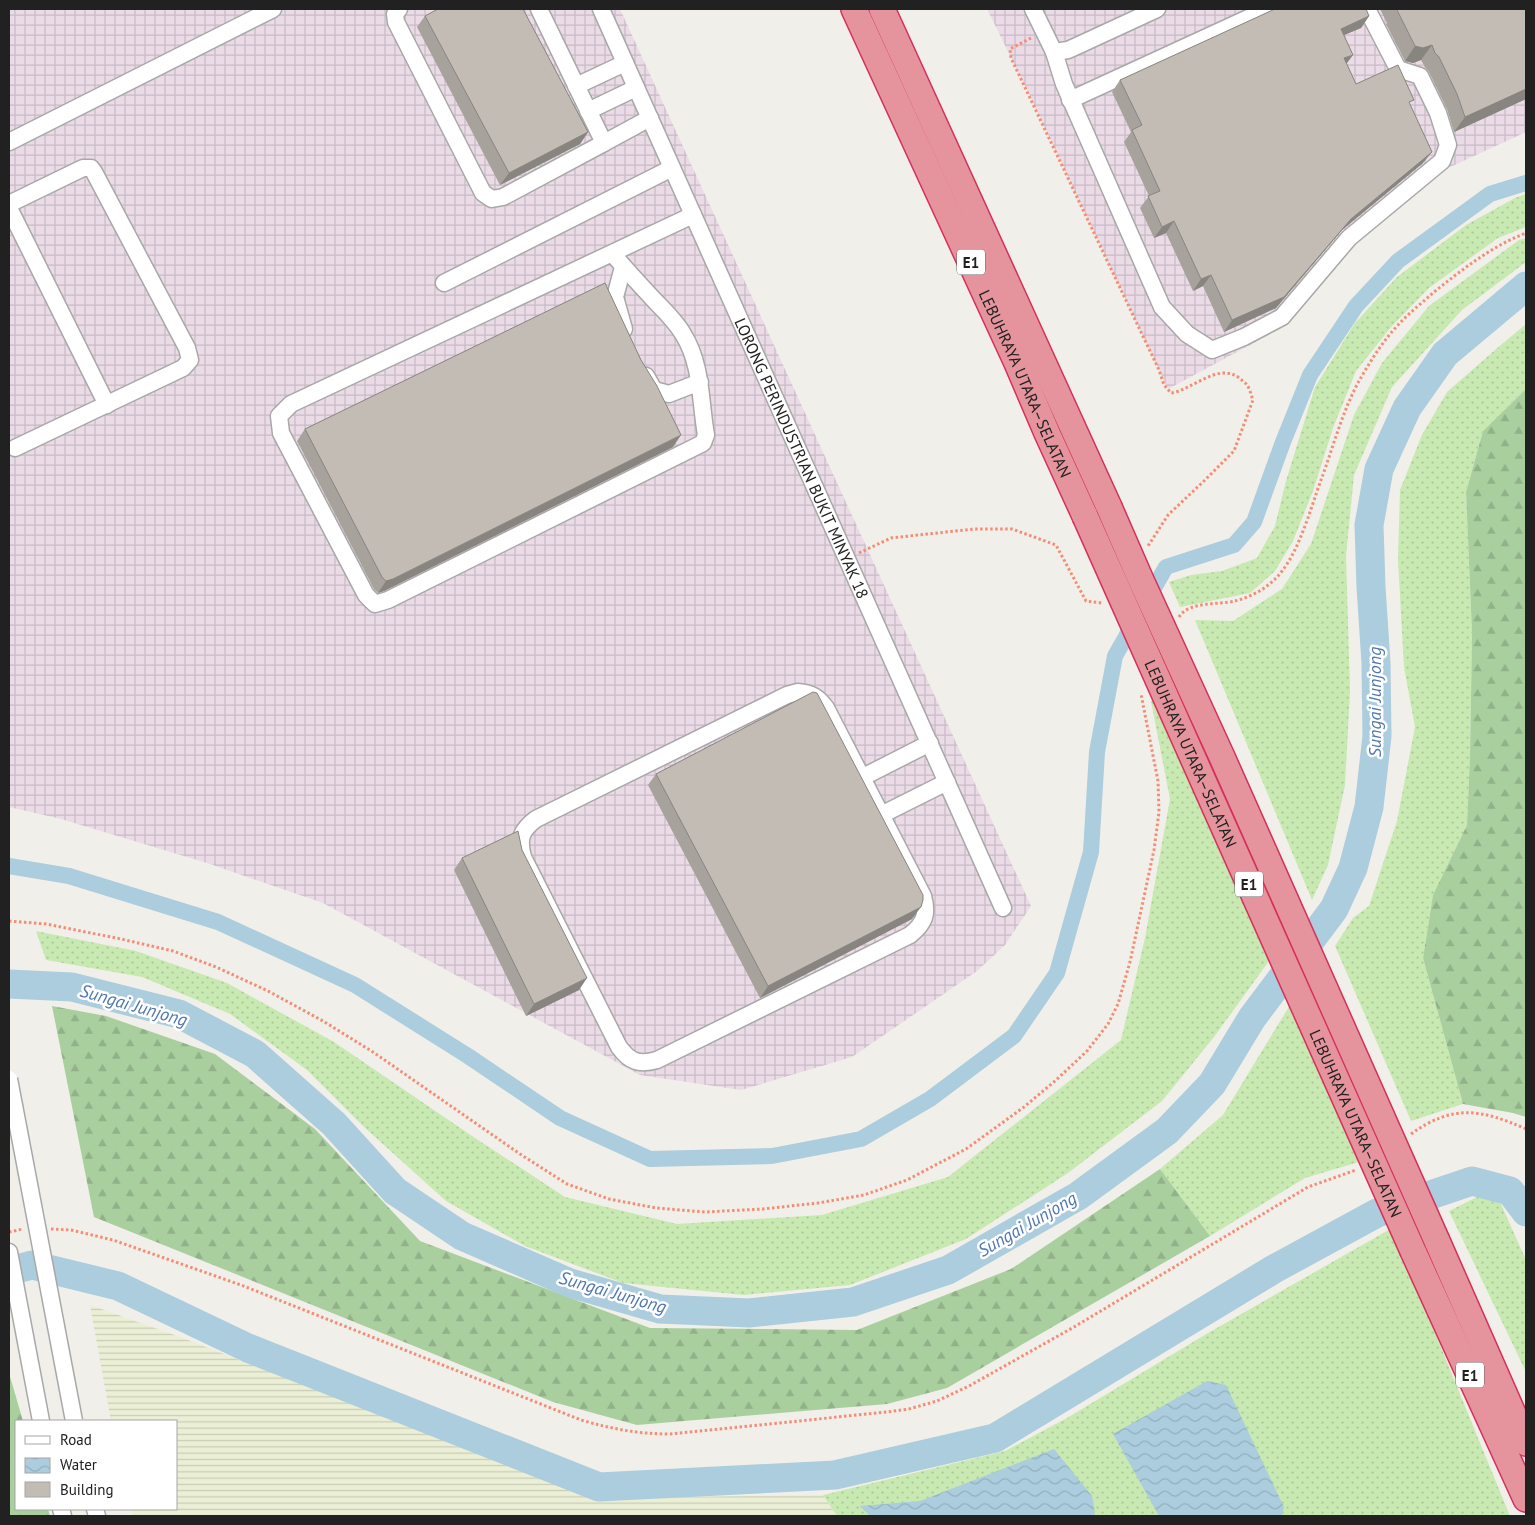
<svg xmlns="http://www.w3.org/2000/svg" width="1535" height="1525" font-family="'PT Sans',sans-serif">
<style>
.industrial{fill:url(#industrial-grid)}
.farmland{fill:url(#farmland-rules)}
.grass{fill:url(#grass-dots)}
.forest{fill:url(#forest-firs)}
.water{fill:url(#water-waves)}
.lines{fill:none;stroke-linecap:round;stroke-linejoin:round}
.canal{stroke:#abcddd;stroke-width:16}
.river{stroke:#abcddd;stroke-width:29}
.minor-casing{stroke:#a8a8a8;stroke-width:19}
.highway-casing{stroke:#d52f5b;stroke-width:28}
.path{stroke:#f58d76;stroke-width:3;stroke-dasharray:2.5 2.5;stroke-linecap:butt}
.minor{stroke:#fff;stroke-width:16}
.highway{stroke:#e5949d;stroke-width:25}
.minor-bridge-casing{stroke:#a8a8a8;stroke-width:19;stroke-linecap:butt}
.highway-bridge-casing{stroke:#d52f5b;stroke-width:28;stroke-linecap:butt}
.minor-bridge{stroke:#fff;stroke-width:16}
.highway-bridge{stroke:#e5949d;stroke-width:25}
.wall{fill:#a7a29c}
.shaded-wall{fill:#88847f}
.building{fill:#c2bcb5;stroke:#88847f}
.labels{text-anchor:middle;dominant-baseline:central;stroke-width:5;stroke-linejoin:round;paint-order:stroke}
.shield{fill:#fff;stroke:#646464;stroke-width:1}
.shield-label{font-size:15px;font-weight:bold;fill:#212121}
.street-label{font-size:16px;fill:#212121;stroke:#fff}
.water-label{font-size:18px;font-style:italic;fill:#5078af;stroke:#fff}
</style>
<defs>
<pattern id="industrial-grid" width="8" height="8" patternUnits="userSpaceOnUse" patternTransform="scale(1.25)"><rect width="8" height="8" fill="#eadbe6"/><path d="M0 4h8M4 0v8" fill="none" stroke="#c8bcc5"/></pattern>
<pattern id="farmland-rules" width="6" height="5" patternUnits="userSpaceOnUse" patternTransform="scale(1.25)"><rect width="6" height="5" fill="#ebefd5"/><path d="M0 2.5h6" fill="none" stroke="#c9cdb7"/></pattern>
<pattern id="grass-dots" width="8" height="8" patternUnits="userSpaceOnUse" patternTransform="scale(1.25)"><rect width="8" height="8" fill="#c8e9b1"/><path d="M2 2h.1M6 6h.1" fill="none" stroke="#acc898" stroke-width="1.8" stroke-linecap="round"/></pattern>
<pattern id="forest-firs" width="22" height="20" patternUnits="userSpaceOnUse" patternTransform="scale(1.25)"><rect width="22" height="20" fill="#a9cf9f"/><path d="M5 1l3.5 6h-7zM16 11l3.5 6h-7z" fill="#91b189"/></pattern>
<pattern id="water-waves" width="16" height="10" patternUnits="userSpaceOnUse" patternTransform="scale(1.25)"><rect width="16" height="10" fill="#abcddd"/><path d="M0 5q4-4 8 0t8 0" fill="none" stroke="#93b0bd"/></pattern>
</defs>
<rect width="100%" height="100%" fill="#f1efe9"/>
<!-- industrial -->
<g class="industrial">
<path d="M9 9H620L1031 906 1005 945 977 971 852 1057 741 1090 640 1075 323 903 207 863 61 819 9 807Z"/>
<path d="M987 9H1526V132L1446 169 1374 208 1280 329 1168 389 1030 96Z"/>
</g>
<!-- farmland -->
<path class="farmland" d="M90 1305 183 1338 594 1498 823 1495 837 1516H133L130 1509H176V1421H111Z"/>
<!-- grass -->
<g class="grass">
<path d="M1526 194V227L1498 238 1429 288 1392 326 1356 371 1333 428 1313 491 1293 541 1275 571 1250 593 1180 607 1169 582 1191 575 1222 571 1257 558 1275 526 1286 481 1315 387 1355 323 1397 277 1466 225 1515 198Z"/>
<path d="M1526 238V262L1462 310 1392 387 1354 475 1346 556 1350 691 1345 785 1328 865 1312 900 1195 620 1233 621 1282 589 1311 544 1354 415 1382 363 1429 306 1519 240Z"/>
<path d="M1526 324V389L1483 431 1466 492 1472 633 1470 755 1467 825 1433 895 1423 958 1463 1104 1411 1121 1335 946 1353 918 1369 906 1397 821 1415 727 1404 667 1398 560 1400 490 1422 435 1447 392 1495 350Z"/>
<path d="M1156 698 1269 961 1214 1037 1162 1101 1068 1173 966 1239 850 1285 744 1295 623 1283 525 1246 446 1201 364 1127 307 1070 230 1014 142 977 46 960 36 931 136 951 227 983 334 1042 472 1136 565 1197 677 1224 822 1215 948 1177 1121 1040 1145 938 1170 799 1151 701Z"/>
<path d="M1290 1005 1362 1161 1305 1178 1210 1236 1160 1169 1223 1115Z"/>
<path d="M1483 1194 1500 1202 1526 1260V1372L1449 1211Z"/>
<path d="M1392 1228 1510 1516H837L823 1495 1005 1451 1067 1418 1208 1333Z"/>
</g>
<!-- forest -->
<g class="forest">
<path d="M1526 389V1117L1513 1113 1463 1104 1423 958 1433 895 1467 825 1470 755 1472 633 1466 492 1483 431Z"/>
<path d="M52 1006 106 1016 215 1054 315 1129 420 1241 650 1328 857 1330 1011 1269 1160 1169 1210 1236 947 1388 887 1404 637 1425 553 1402 94 1217Z"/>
<path d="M9 1373 23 1421H16V1509H48L50 1516H9Z"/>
</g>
<!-- water -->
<g class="water">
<path d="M1207 1381 1226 1385 1284 1507 1282 1516H1159L1113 1434Z"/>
<path d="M1054 1449 1092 1496 1095 1513 1093 1516H870L860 1506 920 1501Z"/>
</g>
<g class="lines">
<!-- canal -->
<path class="canal" d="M9 866 69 876 218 922 355 985 468 1056 560 1118 650 1159 772 1156 861 1139 930 1099 1014 1036 1057 973 1091 852 1097 752 1115 656 1166 567 1234 545 1254 522 1283 442 1310 375 1356 306 1398 261 1490 194 1526 183"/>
<!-- river -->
<g class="river">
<path d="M9 984 72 987 179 1014 255 1054 334 1124 395 1191 462 1236 570 1283 660 1309 749 1313 853 1302 948 1270 1078 1196 1167 1131 1212 1084 1252 1018 1334 909 1353 868 1369 807 1377 736 1376 663 1371 587 1369 525 1379 469 1407 408 1445 354 1526 286"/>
<path d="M9 1271 32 1265 118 1286 248 1348 599 1487 835 1475 995 1438 1274 1269 1377 1213 1472 1181 1510 1191 1526 1212"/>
</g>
<defs>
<g id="minor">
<path d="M399 9 395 14 396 22 483 193 492 199 503 197 604 143 539 9"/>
<path id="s1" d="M601 9 1003 908"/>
<path d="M1033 9 1054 52 1064 84 1162 307 1187 334 1212 350 1244 337 1282 317 1349 238 1442 161 1448 145 1438 113 1420 76 1398 69 1367 9"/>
<path d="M1054 52 1068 50 1079 45 1157 9"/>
<path d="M576 86 625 63"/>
<path d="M1070 100 1268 9"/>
<path d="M588 111 636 88"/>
<path d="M9 142 273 9"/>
<path d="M604 143 650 118"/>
<path d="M9 204 83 168H91L94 172 187 348 190 360 183 368 15 448"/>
<path d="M9 208 107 405"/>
<path d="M612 253C626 270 641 286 656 302 666 312 676 322 683 334 702 364 700 401 706 435L703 443 388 600 375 604 366 595 281 433 279 416 291 404 693 215"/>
<path d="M623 267 615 297 624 329"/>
<path d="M444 283 672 168"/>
<path d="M646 376 654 390 669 394 700 382"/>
<path d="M798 692C811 693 818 697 826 708L923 896C928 914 925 923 910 935L657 1060C639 1065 630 1062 619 1047L523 857C518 839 521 830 536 819L787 695Z"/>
<path d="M861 778 930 743"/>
<path d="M881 815 947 782"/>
<path d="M9 1252 41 1421"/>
<path d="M61 1509 63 1516"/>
<path d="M95 1509 97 1516"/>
</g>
<g id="highway">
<path id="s2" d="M854 9 1017 363 1047 433 1085 516"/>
<path d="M882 9 1109 507"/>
<path d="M1437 1241 1526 1443"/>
<path d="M1413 1251 1526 1499"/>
</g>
</defs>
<!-- minor casing -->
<use href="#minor" class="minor-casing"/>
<!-- highway casing -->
<use href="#highway" class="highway-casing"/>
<!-- path -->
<g class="path">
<path d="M1031 38 1010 49 1011 58 1159 370 1164 385 1171 393C1192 390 1217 363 1238 377 1241 380 1245 382 1247 385 1250 389 1251 395 1253 400L1234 451 1204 481 1168 515 1148 546"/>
<path d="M859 553 891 538 974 529H1012L1056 545 1086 601 1102 603"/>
<path d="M1179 617C1189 601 1218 605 1235 601 1250 597 1264 590 1275 579 1298 557 1310 510 1321 480 1333 448 1342 412 1359 381 1370 362 1382 342 1398 325 1409 313 1422 303 1434 292 1463 269 1492 246 1526 233"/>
<path d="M9 921 46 924 121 939 173 951 216 967 268 991 323 1021 373 1052 520 1154 567 1184 609 1199 656 1208 705 1212 763 1209 818 1203 864 1195 907 1180 966 1149 1024 1107 1055 1081 1087 1051 1108 1024 1118 1004 1130 962 1154 850 1159 812 1158 781 1141 694"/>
<path d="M1411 1134C1453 1104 1481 1109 1526 1129"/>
<path d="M51 1229 71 1230 113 1240 241 1285 581 1420C612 1429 638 1434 670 1434L887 1412 909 1409 937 1401 969 1386 1074 1327 1308 1187 1356 1170"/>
<path d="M9 1232 23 1229"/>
</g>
<!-- minor -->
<use href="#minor" class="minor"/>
<!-- highway -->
<use href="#highway" class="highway"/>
<defs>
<path id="minor-bridge" d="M9 1079 74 1421"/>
<g id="highway-bridge">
<path d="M1109 507 1140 578 1222 757 1437 1241"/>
<path id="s3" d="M1085 516 1413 1251"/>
</g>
</defs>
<!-- minor-bridge casing -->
<use href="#minor-bridge" class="minor-bridge-casing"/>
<!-- highway-bridge casing -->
<use href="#highway-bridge" class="highway-bridge-casing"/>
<!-- minor-bridge -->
<use href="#minor-bridge" class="minor-bridge"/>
<!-- highway-bridge -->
<use href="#highway-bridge" class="highway-bridge"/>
</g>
<!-- wall -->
<g class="wall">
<path d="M1380 9H1526V99L1454 132 1447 109 1429 72 1425 67 1421 60 1413 63 1405 61 1386 24 1387 23Z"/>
<path d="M425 16 588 132 580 144 500 185 417 27Z"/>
<path d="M1369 16 1361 28 1344 35 1346 63 1356 84 1410 105 1423 163 1342 230 1276 308 1224 332 1203 286 1193 291 1166 233 1154 238 1140 208 1149 196 1124 142 1131 132 1112 92 1120 80Z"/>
<path d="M305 429 673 447 384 591 378 593 374 589 297 441Z"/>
<path d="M656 774 912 919 760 998 648 785Z"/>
<path d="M522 850 579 990 526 1016 454 870 462 858Z"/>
</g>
<!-- shaded-wall -->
<g class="shaded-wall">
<path d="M1369 16 1361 28 1332 40 1341 29Z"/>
<path d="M1432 45 1421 60 1413 63 1405 61 1415 46Z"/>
<path d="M1353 55 1344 67V58Z"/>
<path d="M1526 89V99L1454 132 1465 117Z"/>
<path d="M588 132 580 144 500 185 509 173Z"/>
<path d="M1432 152 1423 163 1342 230 1276 308 1224 332 1232 320 1351 219Z"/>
<path d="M1174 221 1166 233 1154 238 1162 227Z"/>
<path d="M1211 275 1203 286 1193 291 1201 279Z"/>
<path d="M681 435 673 447 384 591 378 593 386 581Z"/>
<path d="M921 907 912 919 760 998 768 986Z"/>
<path d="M587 978 579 990 526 1016 534 1004Z"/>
</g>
<!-- building -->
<g class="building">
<path d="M438 9H523L588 132 509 173 425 16Z"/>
<path d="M1275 9H1366L1369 16 1341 29 1353 55 1344 58 1356 84 1398 65 1414 100 1409 102 1432 152 1351 219 1284 297 1232 320 1211 275 1201 279 1174 221 1162 227 1148 196 1160 191 1132 130 1142 125 1120 80Z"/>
<path d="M1397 9H1526V89L1465 117 1457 94 1439 57 1435 53 1432 45 1423 48 1415 46 1397 10Z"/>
<path d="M605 283 641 360 657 386 681 435 393 579 386 581 382 577 305 429Z"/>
<path d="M813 692 817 693 923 895V900L921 907 768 986 656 774Z"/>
<path d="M518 831 522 850 587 978 534 1004 462 858Z"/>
</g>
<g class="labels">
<!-- shield labels -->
<g class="shield">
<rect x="957" y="249.5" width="28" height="25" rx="4"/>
<rect x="1235" y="871.5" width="28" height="25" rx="4"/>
<rect x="1456" y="1362.5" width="28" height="25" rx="4"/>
</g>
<g class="shield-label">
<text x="971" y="262">E1</text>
<text x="1249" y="884">E1</text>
<text x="1470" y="1375">E1</text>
</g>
<!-- street labels -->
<g class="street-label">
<text stroke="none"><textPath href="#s2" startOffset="412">LEBUHRAYA UTARA–SELATAN</textPath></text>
<text stroke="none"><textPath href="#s1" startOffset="492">LORONG PERINDUSTRIAN BUKIT MINYAK 18</textPath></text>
<text stroke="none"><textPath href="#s3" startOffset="260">LEBUHRAYA UTARA–SELATAN</textPath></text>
<text stroke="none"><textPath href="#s3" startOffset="665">LEBUHRAYA UTARA–SELATAN</textPath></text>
</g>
<!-- water labels -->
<g class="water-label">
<text transform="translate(1374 702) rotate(-90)">Sungai Junjong</text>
<text transform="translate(134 1005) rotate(16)">Sungai Junjong</text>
<text transform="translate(1027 1224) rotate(-30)">Sungai Junjong</text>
<text transform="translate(613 1292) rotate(16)">Sungai Junjong</text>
</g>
</g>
<!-- border -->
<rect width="1535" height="1525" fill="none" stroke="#212121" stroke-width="20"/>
<!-- legend -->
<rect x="15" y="1420" width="162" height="90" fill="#ffffff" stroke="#a6a6a6"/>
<rect x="25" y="1436" width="25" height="8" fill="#ffffff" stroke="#a6a6a6"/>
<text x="60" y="1445" font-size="15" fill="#212121">Road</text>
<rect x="25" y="1458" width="25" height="15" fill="url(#water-waves)" stroke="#a6a6a6"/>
<text x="60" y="1470" font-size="15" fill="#212121">Water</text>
<rect x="25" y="1482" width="25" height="15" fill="#c2bcb5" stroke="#a6a6a6"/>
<text x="60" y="1495" font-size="15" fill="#212121">Building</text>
</svg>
